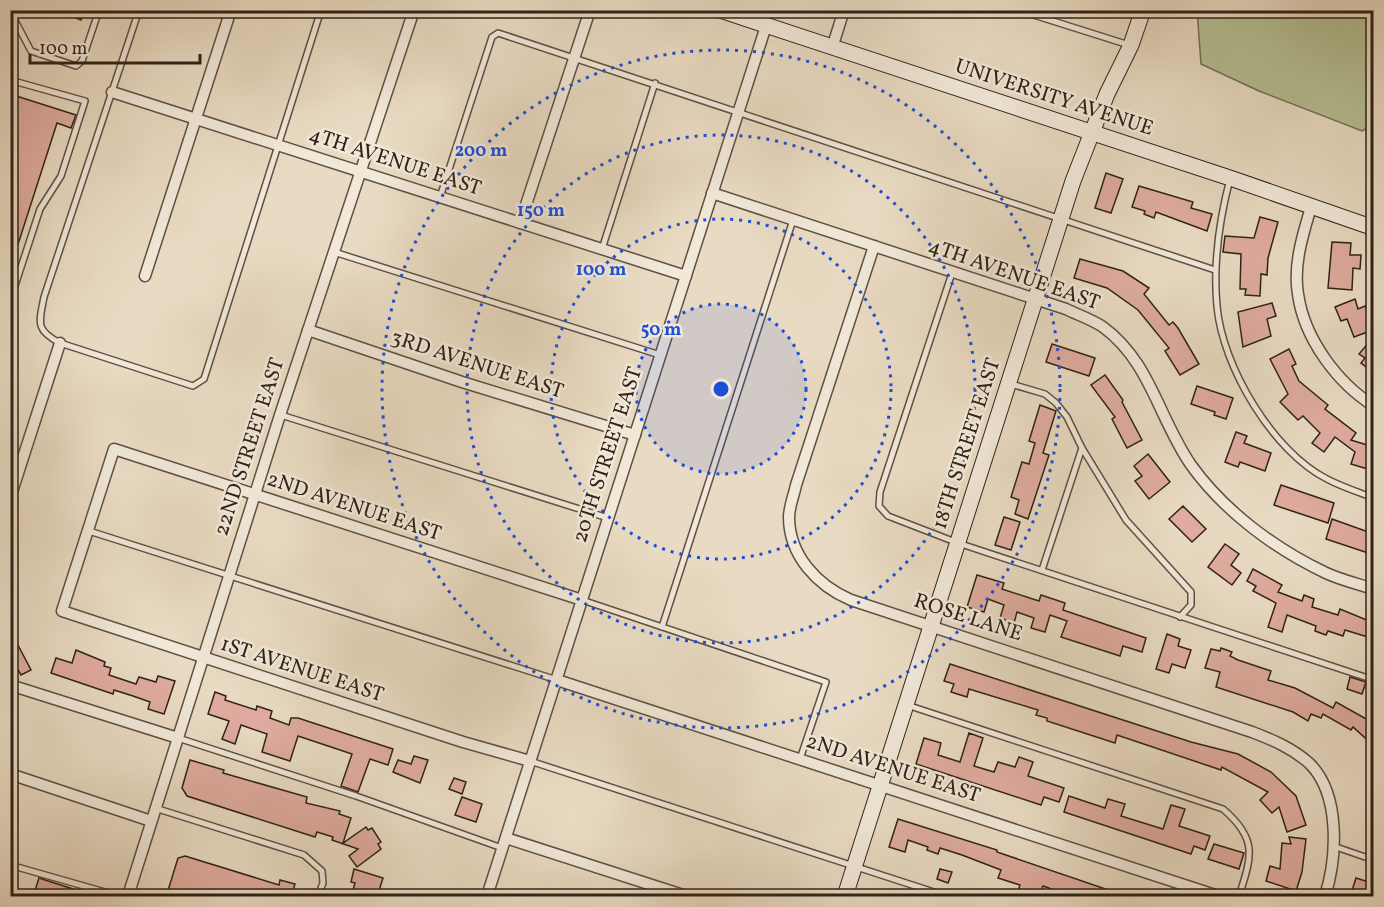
<svg xmlns="http://www.w3.org/2000/svg" width="1384" height="907" font-family="Vollkorn,serif">
<style>
.green{fill:#b5c095;stroke:#727157;stroke-width:1.5}
.building{fill:#dfac9f;stroke:#302219;stroke-width:1.5}
.lines{fill:none;stroke-linecap:round;stroke-linejoin:round}
.lane-casing{stroke:#5e5044;stroke-width:8}
.street-casing{stroke:#5e5044;stroke-width:13}
.secondary-casing{stroke:#302219;stroke-width:17}
.lane{stroke:#f1e8d8;stroke-width:5}
.street{stroke:#f1e8d8;stroke-width:10}
.secondary{stroke:#f1e8d8;stroke-width:15}
.ring{fill:none;stroke:#1d4ed8;stroke-width:3;stroke-dasharray:3 6}
.labels{text-anchor:middle;dominant-baseline:central;stroke-width:5;stroke-linejoin:round;paint-order:stroke}
.street-label{font-size:21px;fill:#302219;stroke:#f1e8d8}
.centre{fill:#1d4ed8;stroke:#f1e8d8;stroke-width:3}
.ring-label{font-size:18px;text-anchor:middle;font-weight:bold;fill:#1d4ed8;stroke:#f1e8d8;stroke-width:5;stroke-linejoin:round;paint-order:stroke}
</style>
<rect width="100%" height="100%" fill="#e9dbc3"/>
<filter id="stains"><feTurbulence type="fractalNoise" baseFrequency=".00333" numOctaves="4"/><feColorMatrix values="0 0 0 0 .2 0 0 0 0 .09 0 0 0 0 .02 0 0 0 .5 -.17"/></filter>
<radialGradient id="worn" r=".72"><stop offset=".6" stop-color="#630" stop-opacity="0"/><stop offset="1" stop-color="#630" stop-opacity=".3"/></radialGradient>
<!-- green -->
<path class="green" d="M1197 10 1373 11V125L1362 131 1259 91 1201 64Z"/>
<!-- building -->
<g class="building">
<path d="M57 10H85L81 20Z"/>
<path d="M10 94 76 115 71 128 57 123 12 263Z"/>
<path d="M1106 173 1123 179 1111 213 1095 208Z"/>
<path d="M1139 186 1193 202 1191 208 1212 214 1207 231 1156 212 1154 218 1144 214 1145 211 1132 207Z"/>
<path d="M1260 217 1278 222 1268 258 1267 275 1261 274 1260 296 1245 295 1246 289H1240L1241 254 1223 252 1225 236 1254 238Z"/>
<path d="M1332 242 1351 243 1350 255H1361L1360 269 1353 268 1352 290 1328 288Z"/>
<path d="M1080 259 1123 271 1149 288 1144 294 1169 325 1173 322 1178 328 1199 364 1180 375 1165 351 1169 348 1138 310 1107 288 1074 278Z"/>
<path d="M1355 299 1358 309 1365 306 1370 318 1366 320 1370 331 1354 337 1347 319 1341 321 1335 307Z"/>
<path d="M1272 303 1276 316 1267 319 1271 336 1243 347 1238 312Z"/>
<path d="M1374 336V373L1361 363 1365 358 1359 354Z"/>
<path d="M1052 344 1095 358 1089 376 1046 362Z"/>
<path d="M1289 349 1296 364 1292 366 1299 381 1328 405 1325 409 1356 433 1351 440 1374 447V471L1351 464 1355 452 1335 437 1324 452 1312 443 1320 433 1303 416 1298 420 1280 402 1288 394 1270 359Z"/>
<path d="M1105 375 1123 400 1122 402 1142 440 1127 448 1112 419 1115 417 1091 385Z"/>
<path d="M1197 386 1233 398 1226 419 1214 415 1215 412 1191 404Z"/>
<path d="M1040 405 1056 411 1043 453 1049 455 1028 519 1015 514 1019 500 1011 497 1022 462 1029 464 1035 443 1029 441Z"/>
<path d="M1236 432 1247 436 1244 443 1271 453 1265 471 1240 462 1238 467 1225 462Z"/>
<path d="M1148 454 1170 482 1149 499 1135 481 1142 476 1134 466Z"/>
<path d="M1281 485 1334 503 1328 523 1274 505Z"/>
<path d="M1183 506 1206 529 1192 542 1169 519Z"/>
<path d="M1004 517 1020 522 1011 550 995 545Z"/>
<path d="M1332 519 1374 534V555L1326 539Z"/>
<path d="M1225 544 1239 554 1231 565 1241 573 1232 585 1208 567Z"/>
<path d="M1253 569 1282 585 1278 592 1302 601 1304 595 1314 599 1312 607 1338 615 1340 609 1374 623V639L1345 630 1343 636 1328 631 1326 635 1315 631 1316 626 1287 615 1282 632 1268 627 1276 603 1253 591 1256 586 1247 581Z"/>
<path d="M977 575 1004 583 1002 589 1039 601 1041 595 1065 603 1063 610 1146 638 1142 652 1123 646 1120 656 1061 637 1067 621 1050 615 1045 632 1031 628 1034 618 1017 612 1014 623 1000 618 1004 605 988 599 984 612 967 607Z"/>
<path d="M10 630 31 670 21 675 14 663 10 665Z"/>
<path d="M1167 634 1180 639 1178 646 1191 650 1185 668 1172 664 1169 673 1156 669Z"/>
<path d="M1221 648 1232 652 1230 656 1238 660 1271 671 1268 680 1295 688 1333 708 1336 702 1368 720 1374 714V746L1353 727 1351 730 1323 714 1321 718 1311 714 1308 721 1293 712 1216 687 1220 672 1205 668 1211 649 1220 651Z"/>
<path d="M76 650 105 662 104 666 111 668 109 675 136 684 139 677 156 682 158 676 175 681 164 714 148 709 150 702 133 696 114 690 113 694 51 673 56 658 72 663Z"/>
<path d="M950 664 1191 742 1238 754 1271 772 1296 796 1306 825 1287 832 1279 807 1272 813 1260 800 1268 792 1222 767 1221 770 1117 735 1115 743 1047 721V718L1036 715 1038 710 969 689 967 697 951 692 954 684 944 681Z"/>
<path d="M1350 677 1366 682 1362 694 1347 689Z"/>
<path d="M215 692 226 696 225 700 256 710 257 706 272 711 270 718 289 725 291 718H298L393 749 388 765 370 759 358 792 341 786 352 754 298 736 290 761 262 752 267 734 241 725 235 744 222 739 229 721 208 714Z"/>
<path d="M969 733 983 738 974 766 994 772 998 762 1015 767 1019 757 1033 762 1028 776 1064 788 1059 802 1044 797 1041 805 916 764 924 738 941 743 938 755 960 762Z"/>
<path d="M414 756 428 760 420 783 393 772 398 760 411 764Z"/>
<path d="M190 760 224 770 223 773 307 797 306 803 340 811 339 814 351 818 343 843 366 827 368 830 372 828 381 842 378 844 381 849 357 867 349 856 358 849 332 840 333 837 317 832 315 837 187 796 182 788Z"/>
<path d="M454 778 466 782 462 794 449 789Z"/>
<path d="M1069 796 1105 808 1108 799 1125 804 1121 816 1163 829 1171 805 1185 809 1179 826 1210 836 1205 850 1194 846 1191 854 1064 812Z"/>
<path d="M462 797 482 804 476 822 455 815Z"/>
<path d="M898 819 997 850V852L1129 897H1074L1043 886 1039 897 1018 891 1020 885 998 878 1001 870 962 855 940 848 938 854 927 850 928 847 908 840 905 852 889 847Z"/>
<path d="M1289 837 1306 839 1302 872 1296 891 1266 881 1270 866 1280 869 1282 843 1291 844Z"/>
<path d="M1214 844 1244 853 1239 869 1208 859Z"/>
<path d="M185 856 279 885 280 880 295 884 291 897H166L178 858Z"/>
<path d="M354 869 383 878 377 897H351L355 883 351 882Z"/>
<path d="M940 869 952 872 948 883 937 879Z"/>
<path d="M39 878 73 889 70 897H33Z"/>
<path d="M1356 878 1372 883 1368 897H1350Z"/>
</g>
<g class="lines">
<defs>
<g id="lane">
<path d="M139 10 44 297C39 323 35 330 60 343L193 386 204 379 321 10"/>
<path d="M1018 10 1129 45"/>
<path d="M10 11 31 51 76 66 82 61 99 10"/>
<path d="M10 80 85 101 61 176 40 209 10 301"/>
<path d="M1230 179C1219 221 1213 263 1217 306 1222 366 1273 452 1327 479 1342 487 1358 492 1374 498"/>
<path d="M440 197 492 37 498 33 1215 270"/>
<path d="M602 249 655 83"/>
<path d="M334 252 660 355"/>
<path d="M952 273 880 492 879 506 888 516 958 543 1374 680"/>
<path d="M1011 384 1045 394 1056 403 1067 417 1082 448 1126 520 1191 592V605L1180 617"/>
<path d="M281 415 608 518"/>
<path d="M89 531 557 680"/>
<path d="M1042 570 1082 448"/>
<path d="M582 600 826 682 800 759"/>
<path d="M662 627 793 220"/>
<path d="M907 705 1223 809C1258 839 1252 856 1239 896"/>
<path d="M178 738 356 796 502 848"/>
<path d="M530 761 946 896"/>
<path d="M155 808 304 855 322 871 323 883 318 896"/>
<path d="M1336 847 1374 860"/>
<path d="M10 865 119 896"/>
</g>
<g id="street">
<path d="M832 48 844 10"/>
<path d="M112 92 686 276"/>
<path d="M712 193 1066 309C1078 315 1093 320 1103 327 1150 361 1159 419 1191 465 1224 511 1275 549 1326 573 1341 580 1358 584 1374 589"/>
<path d="M1311 207C1303 234 1293 265 1298 294 1304 338 1337 383 1374 406"/>
<path d="M520 223 590 10"/>
<path d="M874 246 796 485C794 495 789 507 789 517 789 556 818 586 851 600L1252 732C1273 740 1292 748 1309 763 1341 794 1337 858 1325 896"/>
<path d="M145 276 229 16"/>
<path d="M308 330 462 382 635 435"/>
<path d="M10 498 60 343"/>
<path d="M557 680 1218 896"/>
<path d="M10 685 178 738"/>
<path d="M530 761 463 742 62 611 114 449 582 600"/>
<path d="M10 774 151 821"/>
<path d="M506 838 686 896"/>
<path d="M128 896 280 415 414 10"/>
<path d="M487 896 766 26"/>
</g>
<g id="secondary">
<path d="M720 10 1230 178 1374 228"/>
<path d="M845 896 1073 181 1107 94 1131 45 1143 10"/>
</g>
</defs>
<!-- lane casing -->
<use href="#lane" class="lane-casing"/>
<!-- street casing -->
<use href="#street" class="street-casing"/>
<!-- secondary casing -->
<use href="#secondary" class="secondary-casing"/>
<!-- lane -->
<use href="#lane" class="lane"/>
<!-- street -->
<use href="#street" class="street"/>
<!-- secondary -->
<use href="#secondary" class="secondary"/>
</g>
<!-- distance rings -->
<circle cx="721" cy="389" r="85" fill="#1d4ed8" fill-opacity=".12"/>
<g class="ring">
<circle cx="721" cy="389" r="85"/>
<circle cx="721" cy="389" r="170"/>
<circle cx="721" cy="389" r="254"/>
<circle cx="721" cy="389" r="339"/>
</g>
<g class="labels">
<!-- street labels -->
<g class="street-label">
<text transform="translate(1054 98) rotate(18)">UNIVERSITY AVENUE</text>
<text transform="translate(395 162) rotate(18)">4TH AVENUE EAST</text>
<text transform="translate(1014 275) rotate(19)">4TH AVENUE EAST</text>
<text transform="translate(477 365) rotate(18)">3RD AVENUE EAST</text>
<text transform="translate(967 444) rotate(-72)">18TH STREET EAST</text>
<text transform="translate(250 447) rotate(-72)">22ND STREET EAST</text>
<text transform="translate(608 455) rotate(-72)">20TH STREET EAST</text>
<text transform="translate(354 507) rotate(18)">2ND AVENUE EAST</text>
<text transform="translate(968 618) rotate(18)">ROSE LANE</text>
<text transform="translate(302 670) rotate(18)">1ST AVENUE EAST</text>
<text transform="translate(893 769) rotate(18)">2ND AVENUE EAST</text>
</g>
</g>
<circle cx="721" cy="389" r="9" class="centre"/>
<g class="ring-label">
<text x="481" y="156">200 m</text>
<text x="541" y="216">150 m</text>
<text x="601" y="275">100 m</text>
<text x="661" y="335">50 m</text>
</g>
<!-- margin -->
<rect width="1384" height="907" fill="none" stroke="#e9dbc3" stroke-width="36"/>
<rect x="12" y="12" width="1360" height="883" fill="none" stroke="#302219" stroke-width="3"/>
<rect x="18" y="18" width="1348" height="871" fill="none" stroke="#302219" stroke-width="1.5"/>
<!-- scale -->
<path d="M30 54v9h170v-9" fill="none" stroke="#302219" stroke-width="3"/>
<text x="39" y="54" font-size="18" fill="#302219" stroke="#f1e8d8" stroke-width="4.5" paint-order="stroke">100 m</text>
<rect width="100%" height="100%" filter="url(#stains)"/>
<rect width="100%" height="100%" fill="url(#worn)"/>
</svg>
